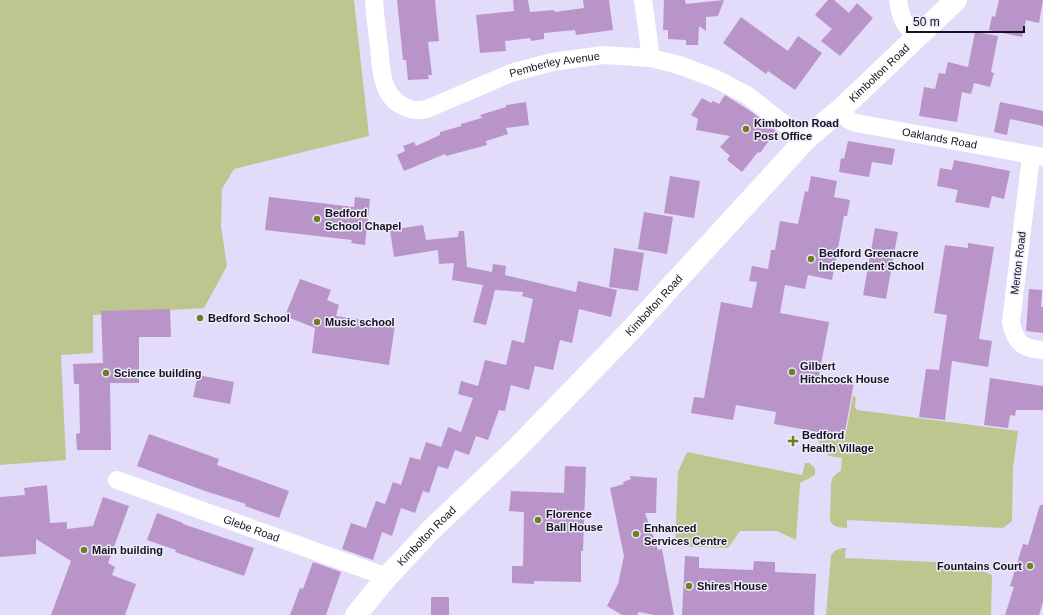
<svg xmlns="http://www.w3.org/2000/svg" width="1043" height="615" font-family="Helvetica,sans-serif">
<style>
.green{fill:#bec690}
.building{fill:#b994c9}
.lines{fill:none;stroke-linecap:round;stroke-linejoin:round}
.minor{stroke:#fff;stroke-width:18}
.secondary{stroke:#fff;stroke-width:22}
.poi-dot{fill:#727c27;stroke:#eeebfa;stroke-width:1.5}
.labels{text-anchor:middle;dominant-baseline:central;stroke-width:3;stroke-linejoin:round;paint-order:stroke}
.street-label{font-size:11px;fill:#16131f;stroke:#eeebfa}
.poi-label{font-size:11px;font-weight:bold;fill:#16131f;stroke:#eeebfa;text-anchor:start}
</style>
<rect width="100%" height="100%" fill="#e2dbf9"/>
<!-- green -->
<g class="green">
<path d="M0 0H354L369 136 234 169 222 189 221 226 227 266 204 308 93 315V353L61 355 66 460 0 465Z"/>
<path d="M853 395 856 398 855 407 857 410 1018 431 1013 468 1012 521 1003 528 847 520V528C840 527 834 528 830 521L831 483 833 477 841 470 842 458 829 456 813 433 845 438Z"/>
<path d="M687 452 802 475 805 463H809L815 468V475L800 483 796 540 777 531H740L728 548 675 546 678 472Z"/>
<path d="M843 548H846L845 558 977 564V569L992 575 991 615H826L831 555 836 550Z"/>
</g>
<!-- building -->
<g class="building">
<path d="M397 0H435L439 41 428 42 432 75H428L429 79 408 80 406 60H403Z"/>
<path d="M513 0H528L530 12 554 10 555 12 584 8 583 0H609L613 30 576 35 575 30 544 33V39L531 41 530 38 505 41 506 51 480 53 476 15 514 11Z"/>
<path d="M664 0H685L686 4 724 0 718 16 706 17V31L699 26 698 45H686V40L668 39V30H663Z"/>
<path d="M828 0H834L849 13 857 3 873 18 840 56 821 41 832 29 815 15Z"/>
<path d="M999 0H1043L1039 23 1026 20 1022 37 989 30 992 16 995 17Z"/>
<path d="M741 17 788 51 798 36 822 53 795 90 768 71 766 74 723 43Z"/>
<path d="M975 32 998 36 991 72 994 73 990 87 974 83 971 94 962 92 957 122 919 116 924 87 935 89 939 73 945 74 948 62 968 67Z"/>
<path d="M725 95 752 112 776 131 760 153 758 152 742 172 727 160 730 156 720 147 730 136 696 130 698 119 691 115 702 98 711 103 713 101 719 104Z"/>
<path d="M526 102 529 125 506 128 508 134 486 141 487 145 446 156 445 154 404 171 397 155 405 151 403 146 414 142 416 146 440 135V132L461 126V124L482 118 480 115 506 107V105Z"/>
<path d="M1000 102 1043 111V126L1010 119 1007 135 994 132Z"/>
<path d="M848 141 895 149 892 165 872 162 869 177 839 172 841 158 844 159Z"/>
<path d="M954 160 1010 171 1004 199 992 196 989 208 955 202 958 190 937 186 940 168 952 170Z"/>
<path d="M670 176 700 181 694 218 664 213Z"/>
<path d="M811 176 837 181 834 197 850 200 847 216H844L832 280 808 275 805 289 785 285 780 313 829 322 819 375 854 382 844 437 774 424 776 412 736 405 733 420 691 413 694 397 704 398 721 302 752 308 757 282 749 281 752 266 768 269 771 250H775L780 221 798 224 805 191 808 192Z"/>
<path d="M269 197 354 207 355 197 370 199 365 245 351 243 352 240 265 230Z"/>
<path d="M644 212 673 217 667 254 638 249Z"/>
<path d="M423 225 426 240 458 237 459 231H464L467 267 492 272 493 264 506 266 505 275 576 292 578 281 617 290 611 317 579 309 572 343 560 340 553 370 535 366 529 390 511 385 505 411 499 410 488 440 476 436 469 455 455 450 448 469 438 466 429 493 423 491 415 513 401 508 392 536 382 532 373 560 342 549 351 523 366 528 376 501 385 504 393 482 401 485 410 457 420 460 426 442 441 447 448 427 461 432 473 398 458 394 461 381 478 386 485 360 506 365 512 340 524 343 533 299 522 296 523 292 495 290 486 325 473 322 483 285 452 280 454 263 439 264 438 250 394 257 390 230Z"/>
<path d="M875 228 898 232 886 299 863 295Z"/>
<path d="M968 243 994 247 979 339 992 341 988 367 952 361 945 420 919 417 926 369 939 370 947 315 934 313 945 245 968 248Z"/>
<path d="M614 248 644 253 638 291 609 287Z"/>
<path d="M300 279 331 290 327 300 339 305 336 316 395 325 389 365 312 353 315 328 285 316Z"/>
<path d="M1029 289 1042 290 1041 307H1043V333L1026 331Z"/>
<path d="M170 309 171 337H139V383H110L111 450H77L76 434 80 433 79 384H74L73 364 103 363 101 311Z"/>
<path d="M198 375 234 382 230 404 193 397Z"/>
<path d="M990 378 1043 386V410H1016L1015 416 1010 415 1008 428 984 425Z"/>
<path d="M149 434 219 459 217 465 289 491 279 518 245 506 246 504 205 491 137 466Z"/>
<path d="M565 466 586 467 583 551H581V582L534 581V584L512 583V566H523L524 512 509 511 511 491 564 493Z"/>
<path d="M630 476 657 478 656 513H645L658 550 662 549 674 615H654L639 612 637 615H622L607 606 618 584 624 556 610 488 624 484 623 482 631 479Z"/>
<path d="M47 485 50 523 67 522V529L93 526 103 497 129 506 108 563 115 567 112 575 136 584 125 615H51L71 561 36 539V554L0 557V497L25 495 24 488Z"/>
<path d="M1040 505H1043V602L1039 615H1005L1014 587 1010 586 1023 544 1028 545Z"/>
<path d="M157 513 183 523V524L254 548 244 576 175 552 176 550 147 540Z"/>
<path d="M685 556 699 557V568L753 570 754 561 775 562V572L816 574 814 615H682Z"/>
<path d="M313 562 341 572 326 615H290L300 588 303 589Z"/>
<rect x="431" y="597" width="18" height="18"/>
</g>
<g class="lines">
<!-- minor -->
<g class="minor">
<path id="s1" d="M374 0C375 15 377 31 379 46 381 68 381 96 403 106 412 111 418 111 427 109L511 73 552 62 603 55 651 58 679 65 716 79 747 95 780 121 807 138"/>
<path d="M643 0 651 58"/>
<path d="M898 0C901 20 904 23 916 38"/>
<path id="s2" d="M840 110 849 120 856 123 1043 157"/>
<path d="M1031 156 1011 322C1015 342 1022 349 1043 350"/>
<path id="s3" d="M117 480 387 577"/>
</g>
<!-- secondary -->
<path class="secondary" id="s4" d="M356 615 387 577 431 530 515 450 632 329 807 138 840 110 956 0"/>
</g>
<!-- markers -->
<g class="poi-dot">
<circle cx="746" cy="129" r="4"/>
<circle cx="317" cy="219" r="4"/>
<circle cx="811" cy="259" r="4"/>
<circle cx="200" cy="318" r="4"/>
<circle cx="317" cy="322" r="4"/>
<circle cx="792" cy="372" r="4"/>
<circle cx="106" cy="373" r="4"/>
<path d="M791 435h4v4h4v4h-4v4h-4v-4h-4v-4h4z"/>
<circle cx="538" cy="520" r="4"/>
<circle cx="636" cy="534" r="4"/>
<circle cx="84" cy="550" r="4"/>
<circle cx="1030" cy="566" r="4"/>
<circle cx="689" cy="586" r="4"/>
</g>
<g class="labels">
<!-- street labels -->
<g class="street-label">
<text stroke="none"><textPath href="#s1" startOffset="275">Pemberley Avenue</textPath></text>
<text stroke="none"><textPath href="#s4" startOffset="754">Kimbolton Road</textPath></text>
<text stroke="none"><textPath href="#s2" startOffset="106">Oaklands Road</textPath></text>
<text transform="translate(1018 263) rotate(-83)">Merton Road</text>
<text stroke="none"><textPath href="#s4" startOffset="430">Kimbolton Road</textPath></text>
<text stroke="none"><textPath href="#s3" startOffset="143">Glebe Road</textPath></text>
<text stroke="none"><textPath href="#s4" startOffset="106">Kimbolton Road</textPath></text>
</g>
<!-- poi labels -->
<g class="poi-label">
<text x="754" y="123">Kimbolton Road<tspan x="754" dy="13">Post Office</tspan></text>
<text x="325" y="213">Bedford<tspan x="325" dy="13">School Chapel</tspan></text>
<text x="819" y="253">Bedford Greenacre<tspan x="819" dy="13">Independent School</tspan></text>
<text x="208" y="318">Bedford School</text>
<text x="325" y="322">Music school</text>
<text x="800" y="366">Gilbert<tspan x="800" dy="13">Hitchcock House</tspan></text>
<text x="114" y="373">Science building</text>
<text x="802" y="435">Bedford<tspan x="802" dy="13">Health Village</tspan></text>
<text x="546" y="514">Florence<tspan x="546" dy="13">Ball House</tspan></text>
<text x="644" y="528">Enhanced<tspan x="644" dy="13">Services Centre</tspan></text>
<text x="92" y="550">Main building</text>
<text x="1022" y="566" text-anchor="end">Fountains Court</text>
<text x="697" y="586">Shires House</text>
</g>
</g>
<!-- scale -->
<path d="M907 26v6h117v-6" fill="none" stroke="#16131f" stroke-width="2"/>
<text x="913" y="26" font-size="12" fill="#16131f" stroke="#eeebfa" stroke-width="3" paint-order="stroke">50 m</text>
</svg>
